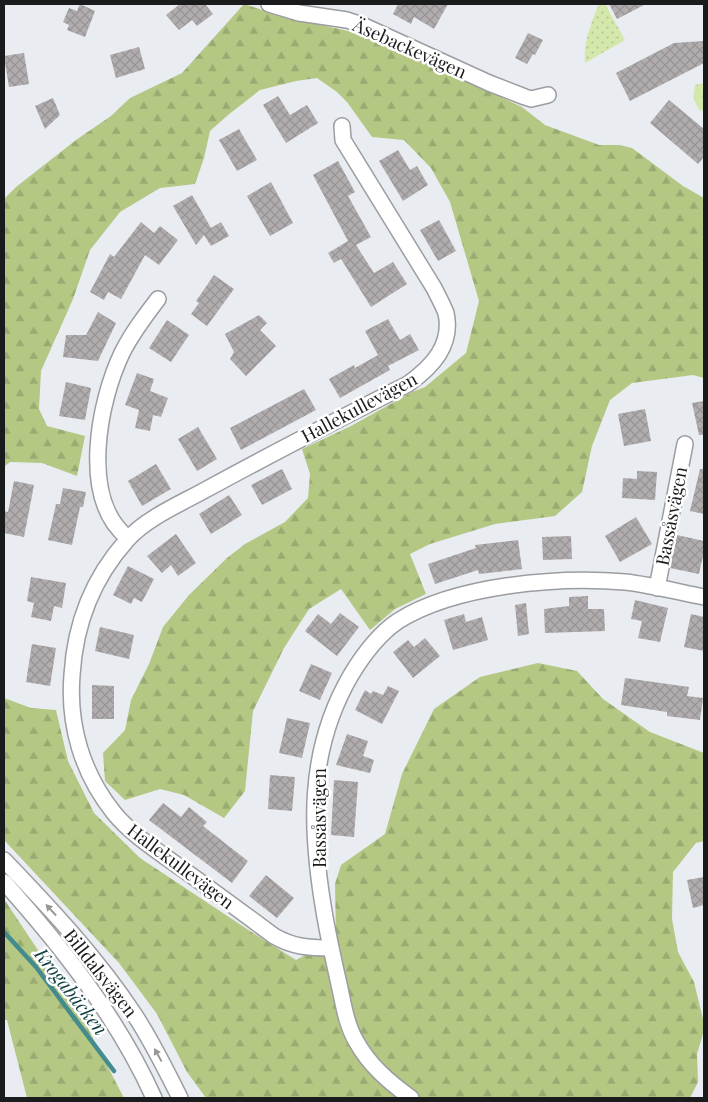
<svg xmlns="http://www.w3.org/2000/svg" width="708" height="1102" font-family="'Playfair Display',serif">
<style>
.grass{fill:url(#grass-dots)}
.forest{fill:url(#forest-firs)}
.park{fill:url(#park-crowns)}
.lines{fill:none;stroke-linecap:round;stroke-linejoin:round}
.stream{stroke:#438b8e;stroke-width:4.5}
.building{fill:url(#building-cross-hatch)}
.minor-casing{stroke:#9b9da1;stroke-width:18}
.minor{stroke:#fff;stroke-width:15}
.oneway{fill:#989899}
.labels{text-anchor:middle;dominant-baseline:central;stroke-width:5;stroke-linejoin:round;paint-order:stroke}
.street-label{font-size:18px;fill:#1a1b1d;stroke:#fff}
.water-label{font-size:19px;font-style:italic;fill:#0f3f41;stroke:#fff}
</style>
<defs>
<pattern id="grass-dots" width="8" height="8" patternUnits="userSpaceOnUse" patternTransform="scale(1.25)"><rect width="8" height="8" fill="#d5e8ab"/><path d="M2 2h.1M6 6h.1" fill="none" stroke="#b6c693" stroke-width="1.8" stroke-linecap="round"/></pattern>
<pattern id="forest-firs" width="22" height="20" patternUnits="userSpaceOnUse" patternTransform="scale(1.25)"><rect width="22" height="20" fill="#b4c884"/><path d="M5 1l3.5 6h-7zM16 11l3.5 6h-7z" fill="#9aab72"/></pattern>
<pattern id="park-crowns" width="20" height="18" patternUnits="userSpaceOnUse" patternTransform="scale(1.25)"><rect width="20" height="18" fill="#d5e8ab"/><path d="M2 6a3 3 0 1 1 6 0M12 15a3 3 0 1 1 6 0" fill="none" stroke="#b6c693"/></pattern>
<pattern id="building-cross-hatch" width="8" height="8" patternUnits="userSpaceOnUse" patternTransform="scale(1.25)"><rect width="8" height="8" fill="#b1adaf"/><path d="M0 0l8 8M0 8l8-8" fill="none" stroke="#989496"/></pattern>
</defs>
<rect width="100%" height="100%" fill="#e9ecf0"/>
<!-- grass -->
<path class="grass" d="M599 4H605L625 40 585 63C583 41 591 24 599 4Z"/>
<!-- forest -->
<g class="forest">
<path d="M244 4 277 15 348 31 380 40 522 107 545 125 599 145H619L632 148 683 186 704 198V378L693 375 632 383 610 400 592 446 582 492 555 516 495 524 430 544 410 554 426 594 395 609 370 630 341 589 309 609 284 648 253 711 245 791 224 818 184 795 160 789 125 800 105 781 103 753 125 730 131 700 149 664 163 627 189 595 227 558 245 544 285 522 308 498 310 474 302 449 351 426 412 392 425 387 466 353 479 301 450 202 431 168 404 140 372 137 347 102 337 92 317 78 296 81 260 90 228 115 210 131 204 158 195 184 160 188 120 212 90 250 73 299 41 371 39 409 47 426 85 436 77 476 42 463 10 462 4 467V199L16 187 76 140 111 116 130 98 182 73Z"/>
<path d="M538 663 577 671 603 699 650 732 704 753V841L696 843 673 872 672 919 678 952 694 982 704 1023V1030L697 1054 698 1082 690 1098H206L187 1072 157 1014 119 963 4 840V698L31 708 56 710 68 761 94 813 140 858 256 935 296 960 336 938 335 884 341 865 385 834 402 774 434 709 480 677Z"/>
<path d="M4 899 81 1015 124 1098H27L7 1020H4Z"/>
</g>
<!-- park -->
<path class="park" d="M704 83V110L700 111 693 98 695 85Z"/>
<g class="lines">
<!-- stream -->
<path class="stream" d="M4 932 36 967 114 1071"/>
</g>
<!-- building -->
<g class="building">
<path d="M80 4 95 11 85 37 67 30 69 25 63 22 69 8 77 11Z"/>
<path d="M180 4H205L213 14 197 26 192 20 179 30 166 15Z"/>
<path d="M398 4H448L434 29 414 17 411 24 393 14Z"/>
<path d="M609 4H646L617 19Z"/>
<path d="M528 33 543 40 535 55 533 54 527 64 515 58Z"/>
<path d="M704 41V63L630 101 616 73 674 43Z"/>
<path d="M139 47 145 69 116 78 110 55Z"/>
<path d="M24 53 29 84 9 87 4 56Z"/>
<path d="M278 96 290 115 307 105 318 123 286 143 263 105Z"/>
<path d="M53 98 60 115 45 129 35 106Z"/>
<path d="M669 100 704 129V157L698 164 650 123Z"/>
<path d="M239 129 257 160 237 171 219 140Z"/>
<path d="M398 150 410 170 417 166 428 185 403 201 379 161Z"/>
<path d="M338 161 355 192 348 196 371 237 356 245 374 273 393 262 407 284 371 307 341 259 334 263 328 253 348 241 313 175Z"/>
<path d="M271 182 293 223 270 236 247 196Z"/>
<path d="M192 195 211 228 221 222 229 236 211 246 204 235 196 245 173 206Z"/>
<path d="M439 220 456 251 438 261 420 230Z"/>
<path d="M141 222 154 233 160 226 178 240 159 265 145 255 121 299 108 292 104 300 90 292 110 254 114 257Z"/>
<path d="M214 275 234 289 207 326 191 314 199 303 196 301Z"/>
<path d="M98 312 116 323 98 361 63 357 66 335H86Z"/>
<path d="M259 315 267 323 260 330 276 346 246 376 230 359 234 352 225 334Z"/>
<path d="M388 319 400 340 410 334 419 350 388 366 390 370 340 398 329 379 354 365 355 368 378 355 365 331Z"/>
<path d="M167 320 189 335 171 362 149 348Z"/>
<path d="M137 373 154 379 150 391 168 398 161 417 153 415 150 431 135 428 139 410 125 405Z"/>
<path d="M66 382 91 388 85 420 59 416Z"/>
<path d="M304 389 316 410 241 450 230 428Z"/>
<path d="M704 401V435H699L692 403Z"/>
<path d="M645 409 651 441 624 446 618 414Z"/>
<path d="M198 427 217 459 197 471 178 439Z"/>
<path d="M156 464 171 489 142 506 128 481Z"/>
<path d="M282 469 292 489 262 505 251 485Z"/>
<path d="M700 469H704V514L690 511Z"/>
<path d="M637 471 657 472 655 500 622 498 623 478 637 479Z"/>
<path d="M14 481 34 485 24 537 4 533V511L8 512Z"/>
<path d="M63 488 86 492 83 507H80L72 545 48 540 56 504H60Z"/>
<path d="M229 495 242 515 211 534 199 514Z"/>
<path d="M636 517 652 544 620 562 605 536Z"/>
<path d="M176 534 196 563 178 576 171 565 162 573 147 556Z"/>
<path d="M677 535 704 541V551L699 574 670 568Z"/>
<path d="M571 536 572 559 543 560 542 537Z"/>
<path d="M518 540 522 569 479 574 478 570 435 584 428 564 476 548 475 545Z"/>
<path d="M128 566 154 579 142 602 134 598 131 604 113 595Z"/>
<path d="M31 577 66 583 62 608 54 606 51 621 31 617 34 603 27 601Z"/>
<path d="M588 596V609H604L605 631 545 633 544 609 569 606V597Z"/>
<path d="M635 600 668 608 660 642 638 638 642 621 631 619Z"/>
<path d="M526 603 529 634 518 636 515 605Z"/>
<path d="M340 613 359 627 337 656 305 631 318 614 331 624Z"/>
<path d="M464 614 466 622 482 617 488 640 453 650 444 620Z"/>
<path d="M691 614 704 617V651L684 647Z"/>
<path d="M100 627 134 635 129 659 95 651Z"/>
<path d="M425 638 440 656 413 678 393 652 408 640 414 647Z"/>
<path d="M32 644 56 648 50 686 26 682Z"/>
<path d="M311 664 332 673 320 700 299 691Z"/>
<path d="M625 678 689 687 687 696 703 698 700 720 667 716V712L621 705Z"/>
<path d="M92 685 114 686V719H92Z"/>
<path d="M388 686 399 691 382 724 355 710 365 690 371 694 373 691 383 695Z"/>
<path d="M287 718 310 723 302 758 279 753Z"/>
<path d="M347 734 368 741 363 756 374 760 370 773 336 765Z"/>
<path d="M270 775 295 777 292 811 268 809Z"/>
<path d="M334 780 358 782 354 837 331 835Z"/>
<path d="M163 803 181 817 189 807 207 822 203 826 248 861 232 883 149 820Z"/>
<path d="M266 875 294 898 277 918 249 896Z"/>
<path d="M704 877V905L693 908 687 880Z"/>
</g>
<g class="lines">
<defs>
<g id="minor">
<path d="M269 4 299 13 347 20 362 25 489 83 525 97 531 99 548 95"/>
<path d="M128 538C79 499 99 401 122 353 132 333 145 316 158 299"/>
<path d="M657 588 685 444"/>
<path d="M4 860C50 908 97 958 134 1014 152 1041 166 1070 180 1098"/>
<path d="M4 882C62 947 118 1018 154 1098"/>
<path d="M331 948C309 948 293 947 274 936 243 913 212 890 181 868 158 851 132 835 114 813 82 773 68 725 72 675 75 624 93 578 127 540 146 518 182 503 207 489 273 453 341 418 408 384 432 367 453 345 446 313 443 305 438 296 434 288L343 140 342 126"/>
<path d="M411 1098C389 1082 369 1065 356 1041 346 1024 343 1002 339 984 334 962 329 940 325 917 310 832 306 752 351 675 363 655 379 634 398 621 455 585 559 576 625 582 652 585 678 592 704 597"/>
</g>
</defs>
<!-- minor casing -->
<use href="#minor" class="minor-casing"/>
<!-- minor -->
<use href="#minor" class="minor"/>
</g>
<!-- one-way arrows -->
<defs><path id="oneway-solid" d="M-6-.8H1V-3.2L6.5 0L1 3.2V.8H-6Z" transform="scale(1.25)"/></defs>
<g class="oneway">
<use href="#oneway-solid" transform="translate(51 910) rotate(-133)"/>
<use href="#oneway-solid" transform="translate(158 1055) rotate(-119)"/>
</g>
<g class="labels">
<!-- street labels -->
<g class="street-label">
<text transform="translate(410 48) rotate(24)">Äsebackevägen</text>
<text transform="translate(359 407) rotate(-28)">Hallekullevägen</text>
<text transform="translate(671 516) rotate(-79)">Bassåsvägen</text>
<text transform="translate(319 818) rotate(-90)">Bassåsvägen</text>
<text transform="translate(181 866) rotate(37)">Hallekullevägen</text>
<text transform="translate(101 973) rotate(52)">Billdalsvägen</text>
</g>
<!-- water labels -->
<g class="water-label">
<text transform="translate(72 991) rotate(52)">Krogabäcken</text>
</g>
</g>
<!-- border -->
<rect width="708" height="1102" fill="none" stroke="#1a1b1d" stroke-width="10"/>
</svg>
